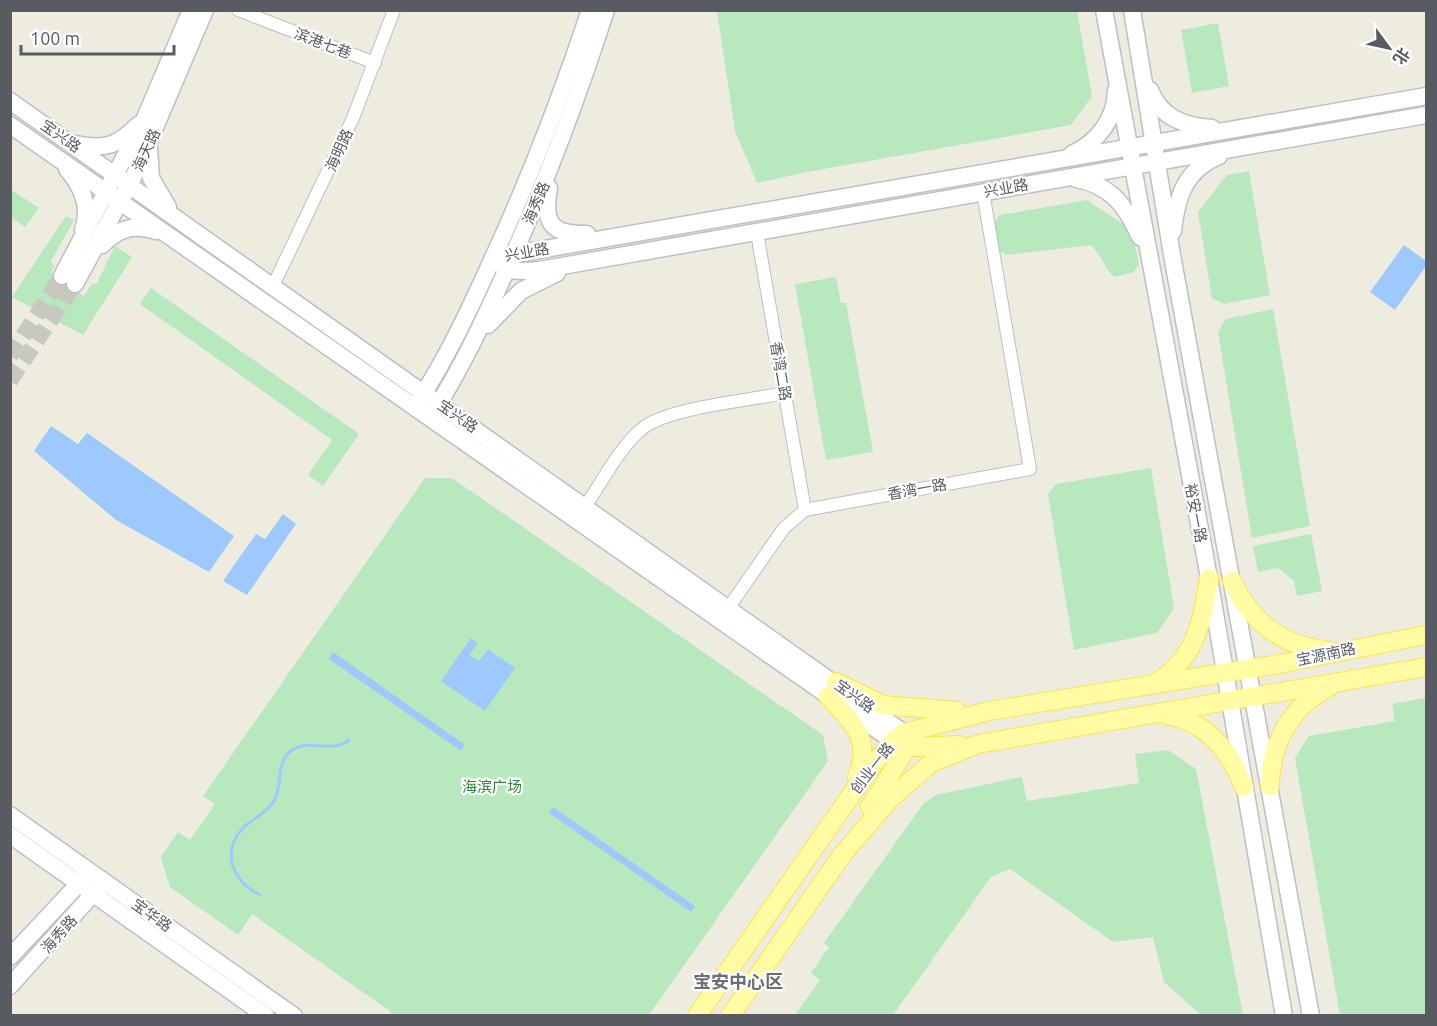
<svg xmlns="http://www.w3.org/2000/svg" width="1437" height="1026" font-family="Ubuntu,'Noto Sans SC',sans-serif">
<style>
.green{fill:#b8e8be}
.water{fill:#9ec9ff}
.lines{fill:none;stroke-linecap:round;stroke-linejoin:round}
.stream{stroke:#9ec9ff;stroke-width:3}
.secondary-tunnel{stroke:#c8c8c0;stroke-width:16;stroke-dasharray:16 8;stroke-linecap:butt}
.minor-casing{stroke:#bdbec5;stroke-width:14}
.secondary-casing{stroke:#bcbfc7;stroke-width:19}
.primary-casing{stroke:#ffe247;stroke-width:20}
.minor{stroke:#fff;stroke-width:12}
.secondary{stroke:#fff;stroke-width:16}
.primary{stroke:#fffca3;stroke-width:18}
.labels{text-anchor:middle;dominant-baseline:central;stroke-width:4.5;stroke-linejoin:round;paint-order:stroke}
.street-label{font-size:15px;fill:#585c62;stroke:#fff}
.park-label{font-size:15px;fill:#2c873b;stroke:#fff}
.quarter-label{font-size:18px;font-weight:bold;fill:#696d74;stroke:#fff}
</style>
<rect width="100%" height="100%" fill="#edecdf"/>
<!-- green -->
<g class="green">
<path d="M717 11H1077L1092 96 1071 125 807 172 757 183 735 131Z"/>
<path d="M1218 23 1229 86 1192 93 1181 30Z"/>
<path d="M1249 171 1270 295 1224 304 1212 298 1198 212 1227 175Z"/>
<path d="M10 189 39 208 25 227 11 217Z"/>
<path d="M1087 200 1132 230 1139 264 1134 272 1114 277C1103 267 1102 254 1090 245L1008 255 998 251 994 223 1000 215Z"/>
<path d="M66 216 74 220 51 261 54 266 51 272 84 296 91 285 97 283 115 246 132 257 83 335 12 297Z"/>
<path d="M836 277 841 303H846L873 452 826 460 795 284Z"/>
<path d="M151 288 359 434 323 486 308 475 332 440 140 304Z"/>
<path d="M1273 309 1310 526 1252 538 1218 332 1226 319Z"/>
<path d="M1151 468 1174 608 1157 633 1074 650 1048 494 1056 484Z"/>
<path d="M425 478H452L823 735 828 761 649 1015H389L391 1012 252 914 238 935 170 887 161 857 178 832 190 840 215 804 203 796Z"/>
<path d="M1311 534 1322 591 1297 596 1294 581 1278 568 1258 572 1253 546Z"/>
<path d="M1426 698V1015H1340L1295 758 1309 736 1395 721 1392 704Z"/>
<path d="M1168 750 1196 769 1243 1015H1201L1164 982 1153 937 1113 942 1010 869 991 877 893 1015H795L820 980 811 973 829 947 824 943 924 803 936 795 1022 777 1027 801 1139 783 1135 754Z"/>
</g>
<!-- water -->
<g class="water">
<path d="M1404 245 1426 261V266L1395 310 1370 292Z"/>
<path d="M51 426 78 444 87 433 234 536 209 572 116 520 34 451Z"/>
<path d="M283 514 296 524 247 595 223 581 256 534 265 539Z"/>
<path d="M471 638 478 643 469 655 479 661 488 649 515 668 485 711 441 681Z"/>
<path d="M333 652 465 745 461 751 329 659Z"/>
<path d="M553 807 695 906 691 912 549 813Z"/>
</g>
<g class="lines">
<!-- stream -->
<path class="stream" d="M260 895C233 881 220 853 243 828 253 819 267 813 274 801 283 785 275 762 292 750 310 738 332 754 349 740"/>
<!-- secondary-tunnel -->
<g class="secondary-tunnel">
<path d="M10 356 62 276"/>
<path d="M10 381 75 284"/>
</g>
<defs>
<g id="minor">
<path d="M238 10 375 63"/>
<path d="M757 233 805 510"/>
<path d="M273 286 353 118 394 10"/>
<path d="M586 505C602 482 621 445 643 428 667 408 751 400 785 393"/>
<path d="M729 607 784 528 805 510 1030 469 983 192"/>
</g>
<g id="secondary">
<path d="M1104 10 1209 578 1284 1016"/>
<path d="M1132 10 1172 255 1311 1016"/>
<path d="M1150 90C1161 118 1184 126 1212 128"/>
<path d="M10 101 904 733"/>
<path d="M10 125 893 741"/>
<path d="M76 144C106 150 117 146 138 125"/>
<path d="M149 148 151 178 168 207"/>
<path d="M1072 154C1098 142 1116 118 1116 90"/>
<path d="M67 169C82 187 91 206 83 230"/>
<path d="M1076 179C1111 185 1126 206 1140 237"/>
<path d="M549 188C543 222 550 235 587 234"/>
<path d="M1173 231C1177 196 1185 170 1219 156"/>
<path d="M102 245C119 228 133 224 156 231"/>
<path d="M493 258C507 273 520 272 539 270L1426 115"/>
<path d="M493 258 1426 96"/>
<path d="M62 276 145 118 191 10"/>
<path d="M75 284 136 172 205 10"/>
<path d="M488 325 521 291 557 273"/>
<path d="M418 402C445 361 466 317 486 273 526 188 560 100 590 10"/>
<path d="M434 411C460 371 481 326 501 282 542 193 576 103 606 10"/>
<path d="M10 815 294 1016"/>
<path d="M10 835 266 1016"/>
<path d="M10 957 86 876"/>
<path d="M10 986 100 886"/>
</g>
<g id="primary">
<path d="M1232 581C1250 621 1282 646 1326 650"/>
<path d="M836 682 883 705 957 711"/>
<path d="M1157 682C1196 658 1203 620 1209 578"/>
<path d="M828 696C852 722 873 739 857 777"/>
<path d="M1166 715C1207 721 1230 751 1244 787"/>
<path d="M897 743 917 747 959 745"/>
<path d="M1270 786C1270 745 1291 706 1329 687"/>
<path d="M870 807 908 746V737L904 733"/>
<path d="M697 1016 870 768 893 741 904 733 989 711 1279 664 1426 635"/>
<path d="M730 1016 842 855 890 799 931 763 978 744 1426 667"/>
</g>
</defs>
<!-- minor casing -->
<use href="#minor" class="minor-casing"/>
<!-- secondary casing -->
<use href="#secondary" class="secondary-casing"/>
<!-- primary casing -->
<use href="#primary" class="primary-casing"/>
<!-- minor -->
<use href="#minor" class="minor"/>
<!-- secondary -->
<use href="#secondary" class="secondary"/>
<!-- primary -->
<use href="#primary" class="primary"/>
</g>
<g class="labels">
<!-- street labels -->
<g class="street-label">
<text transform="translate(323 43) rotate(21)">滨港七巷</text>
<text transform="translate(61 136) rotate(35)">宝兴路</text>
<text transform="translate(146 150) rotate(-65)">海天路</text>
<text transform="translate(339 150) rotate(-66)">海明路</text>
<text transform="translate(1006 188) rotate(-10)">兴业路</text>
<text transform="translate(536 203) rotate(-67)">海秀路</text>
<text transform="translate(527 252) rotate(-10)">兴业路</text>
<text transform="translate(781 371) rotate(80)">香湾二路</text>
<text transform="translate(458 416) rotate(35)">宝兴路</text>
<text transform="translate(917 489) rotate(-10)">香湾一路</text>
<text transform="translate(1196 513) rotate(79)">裕安一路</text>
<text transform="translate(1326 654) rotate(-12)">宝源南路</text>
<text transform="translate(855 696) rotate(36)">宝兴路</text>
<text transform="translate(872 768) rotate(-52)">创业一路</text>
<text transform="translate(152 915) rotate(35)">宝华路</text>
<text transform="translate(59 934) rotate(-48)">海秀路</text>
</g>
<!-- park labels -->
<g class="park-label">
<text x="492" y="786">海滨广场</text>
</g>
<!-- quarter labels -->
<g class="quarter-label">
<text x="738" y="981">宝安中心区</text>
</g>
</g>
<!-- border -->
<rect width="1437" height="1026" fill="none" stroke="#585c62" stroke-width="24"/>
<!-- north arrow -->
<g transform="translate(1389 48) rotate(123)" stroke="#ffffff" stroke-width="4.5" paint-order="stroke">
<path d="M0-4.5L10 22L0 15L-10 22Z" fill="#585c62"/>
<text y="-9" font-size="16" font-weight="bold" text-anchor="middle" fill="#585c62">北</text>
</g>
<!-- scale -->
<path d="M21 45v9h153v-9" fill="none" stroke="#585c62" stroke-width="3"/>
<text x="30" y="45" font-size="18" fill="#585c62" stroke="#ffffff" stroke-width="4.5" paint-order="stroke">100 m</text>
</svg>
